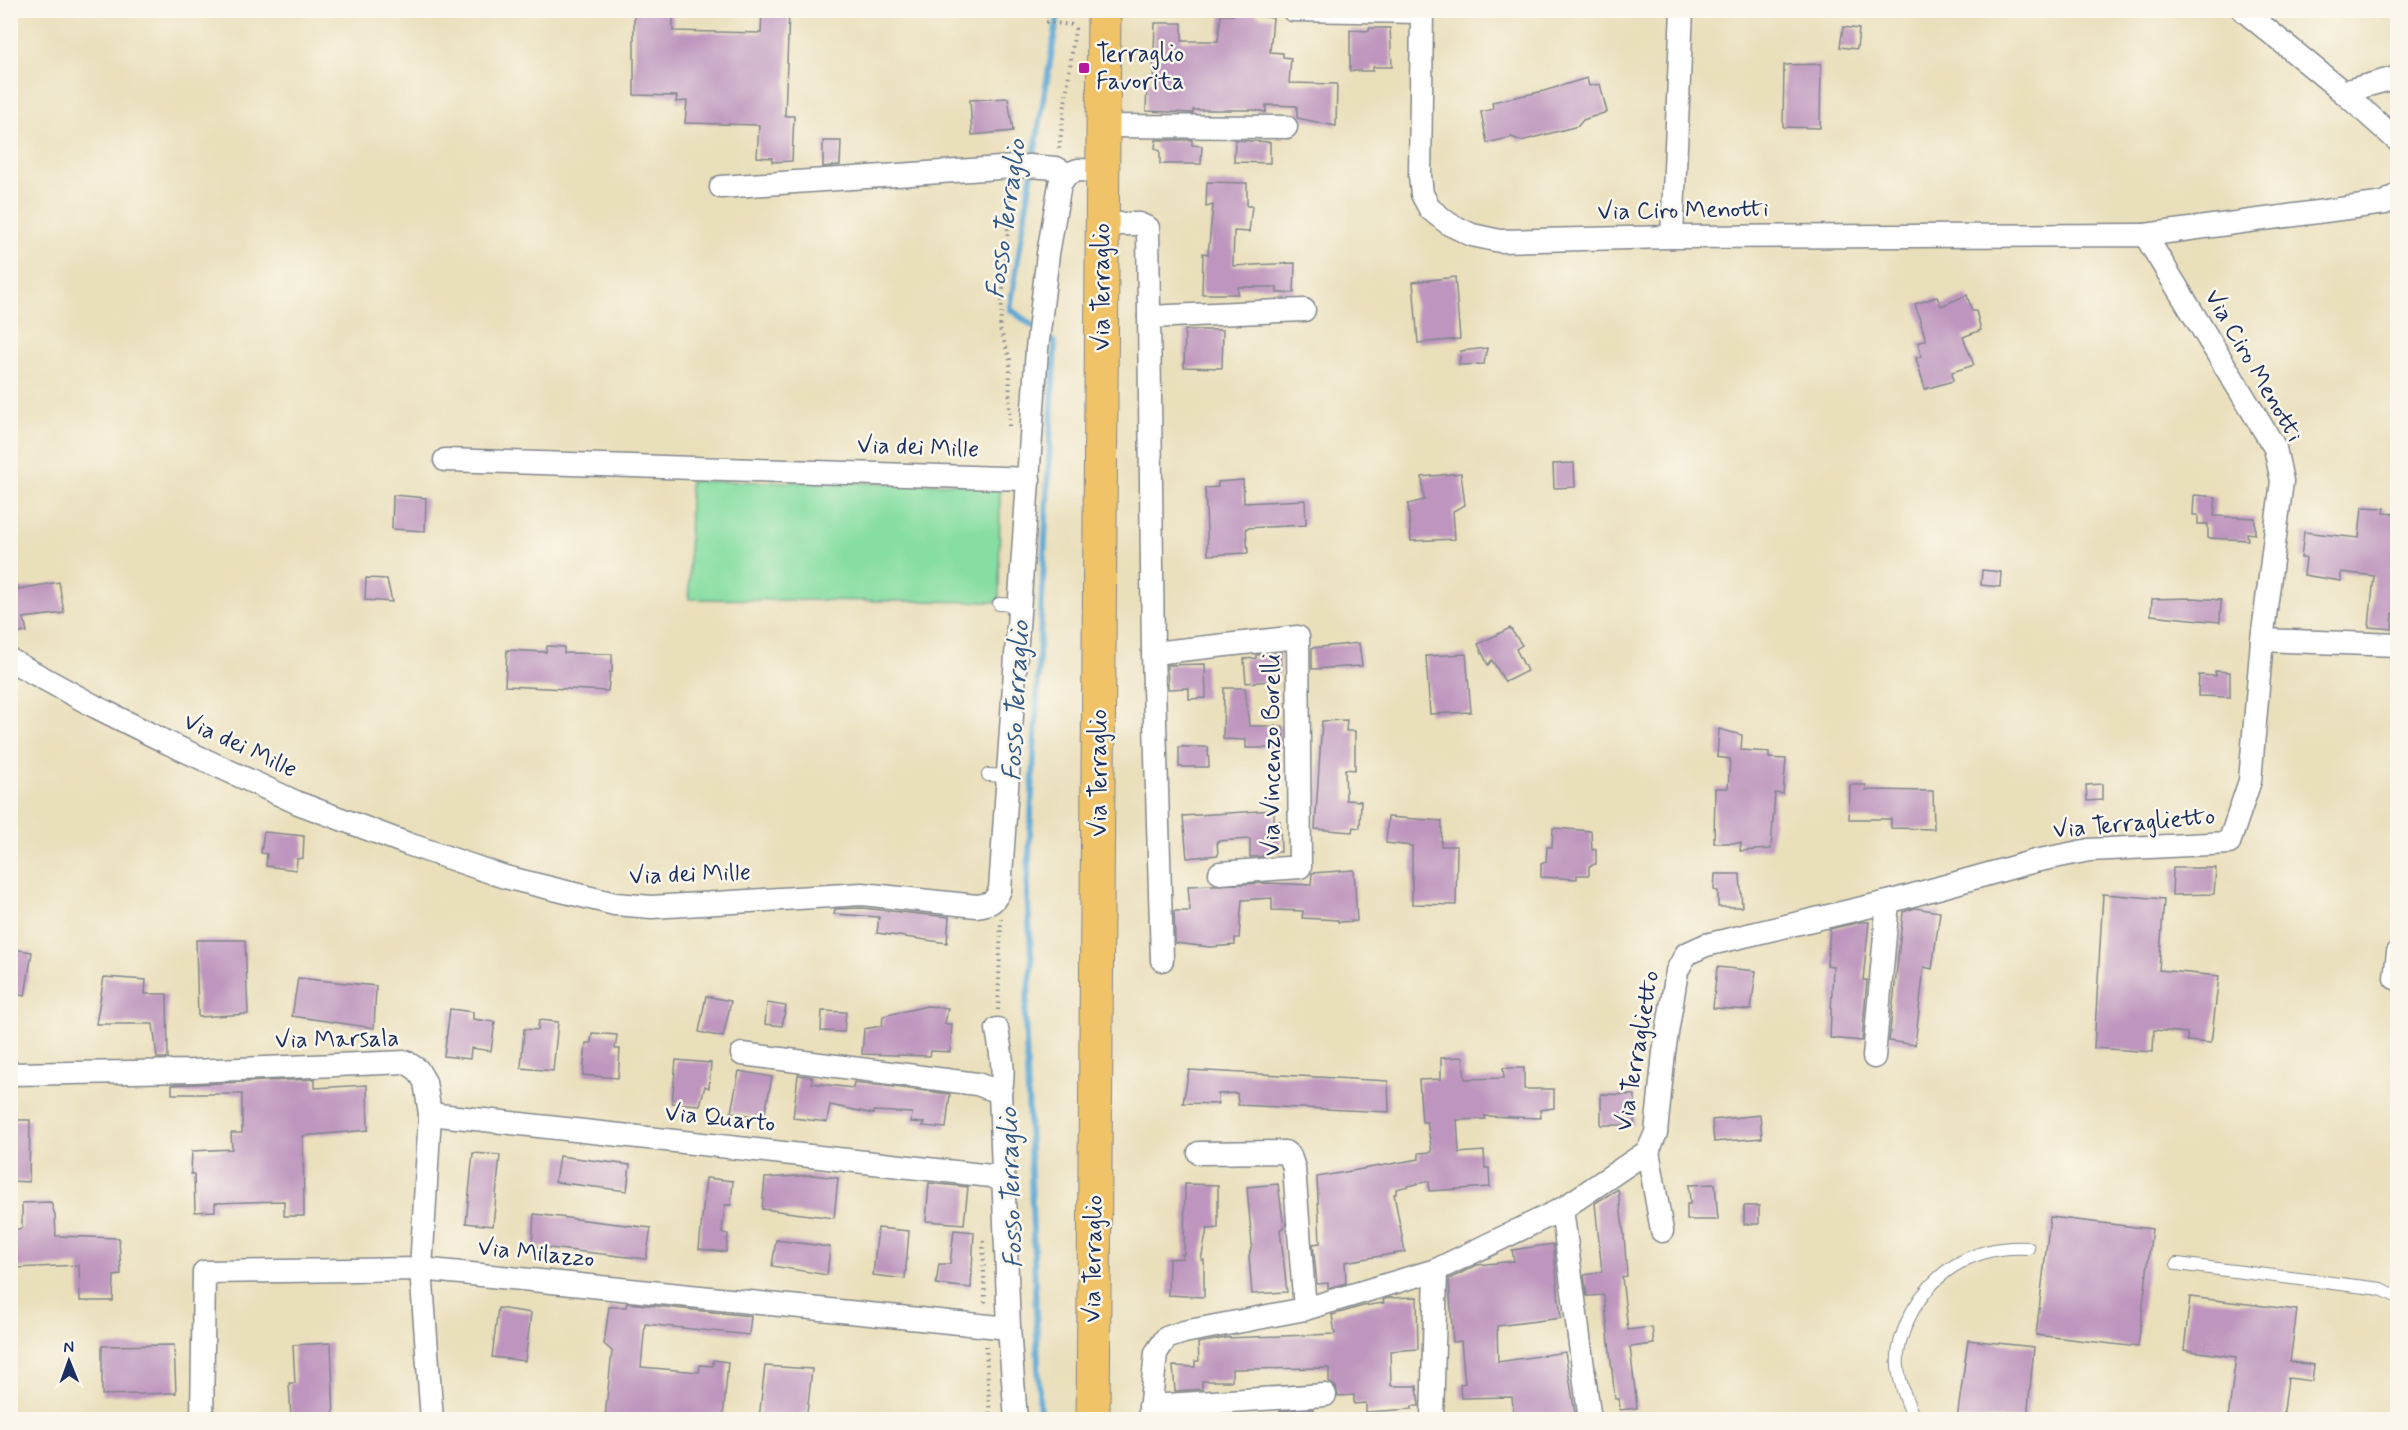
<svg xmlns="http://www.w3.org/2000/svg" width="2408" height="1430" font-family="Mynerve,sans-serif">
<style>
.green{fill:#87dea2;stroke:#518680;stroke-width:1.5}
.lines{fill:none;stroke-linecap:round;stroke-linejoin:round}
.stream{stroke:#5ca7d4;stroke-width:6}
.building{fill:#bd95be}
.service-casing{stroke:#82878c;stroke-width:14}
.minor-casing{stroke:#82878c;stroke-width:25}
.primary-casing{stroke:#82878c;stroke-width:35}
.path{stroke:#82878c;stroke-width:4;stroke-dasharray:1.5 4.5;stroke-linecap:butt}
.service{stroke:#fff;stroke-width:12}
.minor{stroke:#fff;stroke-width:22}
.primary{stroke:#f0c369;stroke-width:33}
.poi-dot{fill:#b5179e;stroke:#fbf7ec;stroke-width:2}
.labels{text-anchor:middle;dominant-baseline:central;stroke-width:5;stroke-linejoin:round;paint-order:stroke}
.poi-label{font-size:24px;fill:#1b2f5e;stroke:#fbf7ec;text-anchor:start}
.street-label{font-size:24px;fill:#1b2f5e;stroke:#fbf7ec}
.water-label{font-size:26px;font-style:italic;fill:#325987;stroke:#fbf7ec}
</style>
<rect width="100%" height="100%" fill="#fbf7ec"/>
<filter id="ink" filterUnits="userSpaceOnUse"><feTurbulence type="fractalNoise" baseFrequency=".0167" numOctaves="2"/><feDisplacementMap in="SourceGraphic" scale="12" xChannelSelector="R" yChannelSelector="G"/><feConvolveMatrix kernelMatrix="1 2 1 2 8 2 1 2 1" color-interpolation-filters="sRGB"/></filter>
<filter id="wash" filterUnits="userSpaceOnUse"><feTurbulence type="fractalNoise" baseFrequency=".008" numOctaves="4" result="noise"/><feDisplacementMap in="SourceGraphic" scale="24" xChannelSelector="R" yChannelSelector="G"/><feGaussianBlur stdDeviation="1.35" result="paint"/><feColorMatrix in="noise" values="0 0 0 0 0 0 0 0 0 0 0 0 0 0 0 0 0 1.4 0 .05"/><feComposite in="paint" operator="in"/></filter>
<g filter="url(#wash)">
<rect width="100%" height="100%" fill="#eadfbb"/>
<!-- green -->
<path class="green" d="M690 481 1000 484 999 602 689 599Z"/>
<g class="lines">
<!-- stream -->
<g class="stream">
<path d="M1033 161 1059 10"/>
<path d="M1032 171 1010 309 1034 327"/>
<path d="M1040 1420 1025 1013 1032 964 1027 893 1055 343 1044 335"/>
</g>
</g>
<g id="blocks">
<!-- building -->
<g class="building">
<path d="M634 10H673V31L761 33 762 10H789L785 116H794L792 161 772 162V158L757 157 759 125 685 123 687 101 676 102 677 96 634 95Z"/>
<path d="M1234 12 1258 14 1257 16 1273 18 1270 52 1283 53V57L1291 58 1289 83 1337 84 1336 126 1297 118V106L1266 105V112L1254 110H1193V113L1146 111 1147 82H1153L1155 23H1182V41H1218L1221 15H1233Z"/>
<path d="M1843 27 1859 29 1857 49 1840 47Z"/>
<path d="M1369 28H1390L1392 67H1373V71H1350V30L1369 31Z"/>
<path d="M1821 64 1820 128 1783 127 1784 65Z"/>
<path d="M1587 78 1589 86 1600 84 1607 112 1583 120 1578 126 1521 141 1512 137 1487 143 1481 112 1493 109 1492 102 1544 91Z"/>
<path d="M1008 98 1013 131 972 135 970 100Z"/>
<path d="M1156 140H1192V145L1202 146 1201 164H1160V151L1155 148Z"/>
<path d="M1235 140 1270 142V163L1234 162Z"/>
<path d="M823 141H841L840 165 823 167Z"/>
<path d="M1207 182 1247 183V206H1252L1249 232 1234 231 1233 266 1295 263 1294 293H1277V287H1238V294H1202L1203 253 1208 254 1213 205 1206 207Z"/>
<path d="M1455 277 1460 339 1418 343 1413 282Z"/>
<path d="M1967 295 1972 311H1976L1981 330 1963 337 1974 365 1952 372 1953 381 1925 389 1916 358 1921 356 1918 343 1926 340 1915 304 1937 297 1941 306Z"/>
<path d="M1185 330H1223L1222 368 1184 367Z"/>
<path d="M1487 348 1484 364 1459 365 1461 351Z"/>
<path d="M1574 463 1575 487 1554 488 1553 464Z"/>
<path d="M1461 473 1465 505 1453 511 1455 539 1411 541 1408 504 1424 500 1422 477Z"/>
<path d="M1243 480 1244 503 1305 500 1306 525 1246 528 1248 553 1208 555 1205 488 1218 487V482Z"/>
<path d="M393 495 426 498 425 531 392 529Z"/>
<path d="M2194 495 2216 497 2214 516 2255 518V534L2247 533 2248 540 2208 538V524H2198V515H2193Z"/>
<path d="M2362 507 2385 508 2384 513 2397 514V613H2393L2392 629 2369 627 2374 576 2341 572V581L2304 575 2306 558H2301L2304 532 2359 538Z"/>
<path d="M1982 570 2001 572 2000 587 1981 585Z"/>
<path d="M366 578 387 579 392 602 365 600Z"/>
<path d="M59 582 64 613 24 618 27 632 10 634V588L18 587V589Z"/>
<path d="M2193 598 2221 600 2220 622 2151 615 2152 599Z"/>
<path d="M1510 628 1522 645 1516 649 1527 671 1505 682 1492 660 1488 665 1478 644Z"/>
<path d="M1359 643 1362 666 1312 669V648Z"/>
<path d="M547 646 564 647V653L612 654V672H610L608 691 505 686 507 650 546 652Z"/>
<path d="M1280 653V674H1270V681L1246 683 1244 659 1256 658V655Z"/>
<path d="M1466 654 1471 712 1430 714 1426 656Z"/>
<path d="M1205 664 1206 698 1189 699V688L1168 689 1167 665Z"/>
<path d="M2215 671 2230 672V697L2198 696 2199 675 2216 676Z"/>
<path d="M1224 688H1245L1249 726H1283L1284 748H1246V740L1223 739Z"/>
<path d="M1347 720 1346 731H1355V770L1345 769 1346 800 1361 801 1360 828 1353 827 1352 832 1315 829 1322 721Z"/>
<path d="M1719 729 1742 735 1741 750 1769 752V758L1786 759 1783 794 1775 793 1771 849 1740 851 1741 843H1714L1715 788H1728L1730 759 1717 757Z"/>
<path d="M1179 747H1208L1209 767H1179Z"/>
<path d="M2102 784V800L2087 801 2086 785Z"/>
<path d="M1850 785H1866V790L1933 791 1934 829 1891 828V819H1849Z"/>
<path d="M1274 810V822L1280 821 1281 852H1267V856L1250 857V839L1217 841 1218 855 1187 858 1183 816Z"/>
<path d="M1388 817 1442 821 1441 846H1457L1456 905 1412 904V846L1386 843Z"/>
<path d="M1553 828 1591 831 1592 850 1596 849V864L1589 866V875H1577V879L1541 877V864L1546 862 1547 847H1552Z"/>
<path d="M264 832 304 836 303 858 297 859 296 870 266 866 267 854 261 853Z"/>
<path d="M2173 868H2216L2214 894 2172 895Z"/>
<path d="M1354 870 1357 921 1338 922V920L1302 918 1303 911 1272 910V898L1242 900 1239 938H1235V945L1210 947 1175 943 1174 911H1190L1188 886 1267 883 1311 885 1312 873Z"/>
<path d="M1715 874H1740L1742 907H1718V891L1714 890Z"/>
<path d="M2103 894 2164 899 2159 970 2219 976 2211 1043 2187 1041V1033L2154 1030 2153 1052 2094 1048Z"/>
<path d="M862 908 949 917 947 943 877 933 879 917 834 914 835 909Z"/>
<path d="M1915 908 1940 912 1932 969 1924 967 1915 1045 1889 1041 1903 912Z"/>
<path d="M1861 922H1869L1863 980H1867L1862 1041 1830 1038 1833 966 1827 965 1830 929Z"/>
<path d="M196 940H245L248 1014 198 1017Z"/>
<path d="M13 949 32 952 25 996 10 993V956Z"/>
<path d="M1717 967 1756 971 1751 1010 1713 1008Z"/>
<path d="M104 977 146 980 145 994H167L168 1058H157L153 1024H96Z"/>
<path d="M298 978 376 986 374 1028 292 1016Z"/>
<path d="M706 996 731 1001 723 1037 699 1032Z"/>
<path d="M767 1003 786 1006 782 1026 765 1024Z"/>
<path d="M927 1006 948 1008 945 1024H952L950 1052 931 1051 930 1056 862 1054 864 1029 882 1026 883 1016Z"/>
<path d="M450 1009 473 1012V1019L495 1022 491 1051 471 1048 470 1059 444 1056Z"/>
<path d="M822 1011 846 1012 844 1032 821 1031Z"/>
<path d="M539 1020 558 1022 553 1071 521 1068 524 1029 538 1030Z"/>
<path d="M592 1033 617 1035 615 1049H620L618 1078 583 1075 586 1043H591Z"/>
<path d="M1463 1057 1465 1079 1504 1078 1503 1068H1524V1089H1554V1108L1540 1110 1541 1118 1485 1116V1119L1457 1120 1459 1153 1484 1151 1485 1168H1489L1490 1187 1429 1191V1181L1396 1189V1194H1394L1405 1252 1345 1262 1346 1283 1328 1288V1283L1317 1284 1313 1244 1320 1243 1317 1177 1419 1159V1153L1432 1152 1427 1122H1422L1419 1080 1441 1079V1058Z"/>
<path d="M676 1060 711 1063 709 1088 705 1086 700 1105 672 1103Z"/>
<path d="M1189 1070 1388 1081 1389 1112 1238 1105 1237 1093 1218 1094V1104L1183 1103Z"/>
<path d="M739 1071 772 1077 764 1118 731 1112Z"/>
<path d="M798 1075 812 1077V1083L853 1088 854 1082 950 1094 946 1128 922 1126 925 1123 911 1122 912 1113 874 1111V1114L830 1105 827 1122 793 1118Z"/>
<path d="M315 1079V1088L367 1085 368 1130 303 1136 304 1216H284V1201L215 1203V1211L195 1212 194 1174H191L192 1151 232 1149 231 1133H242V1094H172V1085Z"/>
<path d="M1601 1094 1635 1095 1634 1125H1601Z"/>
<path d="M1760 1115 1762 1138 1714 1142 1712 1120Z"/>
<path d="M10 1120H30L29 1182 10 1181Z"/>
<path d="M473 1153 500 1155 493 1226 466 1223Z"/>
<path d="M559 1156 630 1165 627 1191 555 1182Z"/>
<path d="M813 1175 838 1178 834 1218 762 1209 765 1178Z"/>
<path d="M706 1178 733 1181 731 1205H725L722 1233 728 1234 726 1252 699 1249Z"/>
<path d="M929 1183 968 1187 964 1224 926 1221Z"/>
<path d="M1185 1184 1218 1185V1228L1207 1229 1201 1260H1204V1297L1168 1295 1169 1259 1183 1258 1182 1254H1184Z"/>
<path d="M1278 1184 1284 1228 1280 1229 1287 1292 1252 1294 1249 1256 1252 1244 1247 1187Z"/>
<path d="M1715 1184 1718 1220H1687V1204H1690L1689 1185Z"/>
<path d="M1618 1189 1624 1235 1627 1276 1622 1277 1628 1330 1652 1327 1654 1344 1630 1347 1637 1408 1620 1410 1619 1399H1615L1604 1295 1587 1296 1584 1275 1602 1272 1595 1203Z"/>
<path d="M51 1202 55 1215 56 1236 119 1238 121 1275 114 1276 113 1301H80L79 1265 15 1268 14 1230 22 1228V1203Z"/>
<rect x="1744" y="1206" width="15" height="18"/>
<path d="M534 1214 651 1228 646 1259 532 1246Z"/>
<path d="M2050 1217 2152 1229 2138 1347 2036 1335Z"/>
<path d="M878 1228 909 1231 905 1279 873 1275Z"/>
<path d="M954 1230 974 1232 971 1288 936 1284 939 1264H950Z"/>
<path d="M776 1240 830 1247 827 1275 772 1266Z"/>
<path d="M1553 1244 1561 1318 1497 1326 1498 1362 1565 1352 1576 1419H1554V1417L1519 1419 1517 1416H1514L1512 1397 1461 1398 1460 1384 1465 1383 1461 1341 1453 1342 1449 1279 1477 1265 1514 1261 1512 1250Z"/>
<path d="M1417 1297 1418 1349 1390 1351 1391 1386H1417L1419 1406H1412V1409L1366 1412V1403L1354 1404V1395L1338 1396 1336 1387 1329 1382V1368L1232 1369V1381H1202V1389L1175 1391 1173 1366 1195 1367V1361H1199L1198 1343 1226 1338 1335 1334 1332 1315 1363 1306 1384 1303 1383 1300 1388 1298Z"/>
<path d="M2190 1297 2297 1310 2290 1362 2314 1365 2312 1381 2288 1378 2283 1419H2228L2236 1357 2184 1350Z"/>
<path d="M627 1303 751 1316 749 1335 645 1324 641 1367 699 1372 700 1365 713 1366V1360L728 1362 723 1419 605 1418 612 1351 604 1344 609 1307H626Z"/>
<path d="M498 1308 531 1313 525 1361 492 1357Z"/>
<path d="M1968 1340 2034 1347 2027 1419H1957Z"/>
<path d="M331 1343 334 1419H291L289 1383H295L293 1345Z"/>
<path d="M174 1345 176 1393 102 1395V1346Z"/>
<path d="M765 1366 812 1369 807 1413 804 1412 803 1419H759Z"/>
<path d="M1313 1409V1419H1280V1411Z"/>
</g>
</g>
</g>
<g filter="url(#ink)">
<use href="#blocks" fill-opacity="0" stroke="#82878c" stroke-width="1.5"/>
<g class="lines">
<defs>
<g id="service">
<path d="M999 604 1020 605"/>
<path d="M988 775 1008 776"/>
<path d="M2177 1264 2381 1289 2398 1297"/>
<path d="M1915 1420C1907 1403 1900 1386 1898 1367 1896 1347 1904 1327 1913 1310 1938 1267 1978 1245 2028 1248"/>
</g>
<g id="minor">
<path d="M1293 10 1422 12"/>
<path d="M1422 10 1420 176 1422 194 1430 209 1449 224 1472 235 1500 241 1672 237 2145 235 2275 448 2282 481 2262 640"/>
<path d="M2243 10 2343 92 2398 141"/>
<path d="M2343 92 2398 77"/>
<path d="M1104 126 1286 127"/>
<path d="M721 187 1029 166 1056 168 1067 174"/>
<path d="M1103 224H1139L1148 228 1153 653 1162 960"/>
<path d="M2145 235 2385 203 2398 194"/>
<path d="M1672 237 1682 10"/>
<path d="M1149 317 1304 310"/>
<path d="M445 460 1029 479"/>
<path d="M1153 653 1298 637 1300 867 1220 873"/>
<path d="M10 660 96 707 166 742 298 803 408 844 505 877 615 904 652 907 862 894 977 906C990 904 994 903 1000 890L1037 349 1048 254 1060 184 1067 174 1078 170 1103 171"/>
<path d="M2395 978 2398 952"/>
<path d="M997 1029C1000 1048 1006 1074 1000 1092L1009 1328 1016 1420"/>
<path d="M742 1054 977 1084 1000 1092"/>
<path d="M1874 1057 1888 902"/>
<path d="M10 1074 192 1071 406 1062 418 1070 425 1082 430 1114 421 1269 432 1420"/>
<path d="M430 1114 991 1176 1003 1181"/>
<path d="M1648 1151 1662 1231"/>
<path d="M1199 1153 1285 1152 1290 1156 1294 1168 1305 1309"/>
<path d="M1562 1209 1590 1420"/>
<path d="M1150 1406 1325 1395"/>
<path d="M202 1420 204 1272 421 1269 1009 1328"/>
<path d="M1149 1420 1156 1353 1166 1338 1184 1332 1305 1309 1436 1270 1562 1209 1648 1151 1656 1133 1664 1052 1677 971 1686 954 1706 945 1888 902 2035 861 2089 850 2229 843 2250 781 2262 640 2398 645"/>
<path d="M1432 1420 1436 1270"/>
</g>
<path id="primary" d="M1093 1420 1104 10"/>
</defs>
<!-- service casing -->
<use href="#service" class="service-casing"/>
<!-- minor casing -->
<use href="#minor" class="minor-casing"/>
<!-- primary casing -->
<use href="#primary" class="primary-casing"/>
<!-- path -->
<g class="path">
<path d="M1046 10V22L1071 25 1075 29 1059 149"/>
<path d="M1009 426 1010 360 1000 329 1011 186"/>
<path d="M998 1010 1001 918"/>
<path d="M983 1241 985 1306"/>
<path d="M986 1346 990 1420"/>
</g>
<!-- service -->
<use href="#service" class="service"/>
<!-- minor -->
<use href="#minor" class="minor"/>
<!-- primary -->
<use href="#primary" class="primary"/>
</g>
</g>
<!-- markers -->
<rect class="poi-dot" x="1078" y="62" width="12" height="12" rx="3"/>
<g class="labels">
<!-- poi labels -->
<g class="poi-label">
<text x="1096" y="54">Terraglio<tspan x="1096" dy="28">Favorita</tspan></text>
</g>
<!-- street labels -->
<g class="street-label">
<text transform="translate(1683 211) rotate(-1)">Via Ciro Menotti</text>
<text transform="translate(1102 287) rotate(-90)">Via Terraglio</text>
<text transform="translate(2253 366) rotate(60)">Via Ciro Menotti</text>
<text transform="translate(918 448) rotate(2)">Via dei Mille</text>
<text transform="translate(240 746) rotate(25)">Via dei Mille</text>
<text transform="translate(1272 755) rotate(-90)">Via Vincenzo Borelli</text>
<text transform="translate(1099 773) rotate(-90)">Via Terraglio</text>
<text transform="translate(2134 824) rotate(-5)">Via Terraglietto</text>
<text transform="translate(690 875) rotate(-2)">Via dei Mille</text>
<text transform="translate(337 1040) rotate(-1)">Via Marsala</text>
<text transform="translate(1638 1051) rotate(-80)">Via Terraglietto</text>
<text transform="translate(720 1119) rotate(6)">Via Quarto</text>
<text transform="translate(536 1254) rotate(6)">Via Milazzo</text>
<text transform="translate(1094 1259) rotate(-89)">Via Terraglio</text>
</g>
<!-- water labels -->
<g class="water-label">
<text transform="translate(1007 219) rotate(-82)">Fosso Terraglio</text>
<text transform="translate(1017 701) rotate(-87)">Fosso Terraglio</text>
<text transform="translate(1012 1188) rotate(-92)">Fosso Terraglio</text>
</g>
</g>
<!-- margin -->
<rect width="2408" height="1430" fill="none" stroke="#fbf7ec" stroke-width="36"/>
<!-- north arrow -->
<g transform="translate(69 1361) rotate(359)" stroke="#fbf7ec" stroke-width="4.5" paint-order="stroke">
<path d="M0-4.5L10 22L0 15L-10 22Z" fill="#1b2f5e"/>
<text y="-9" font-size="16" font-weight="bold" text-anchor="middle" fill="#1b2f5e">N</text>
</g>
</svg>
